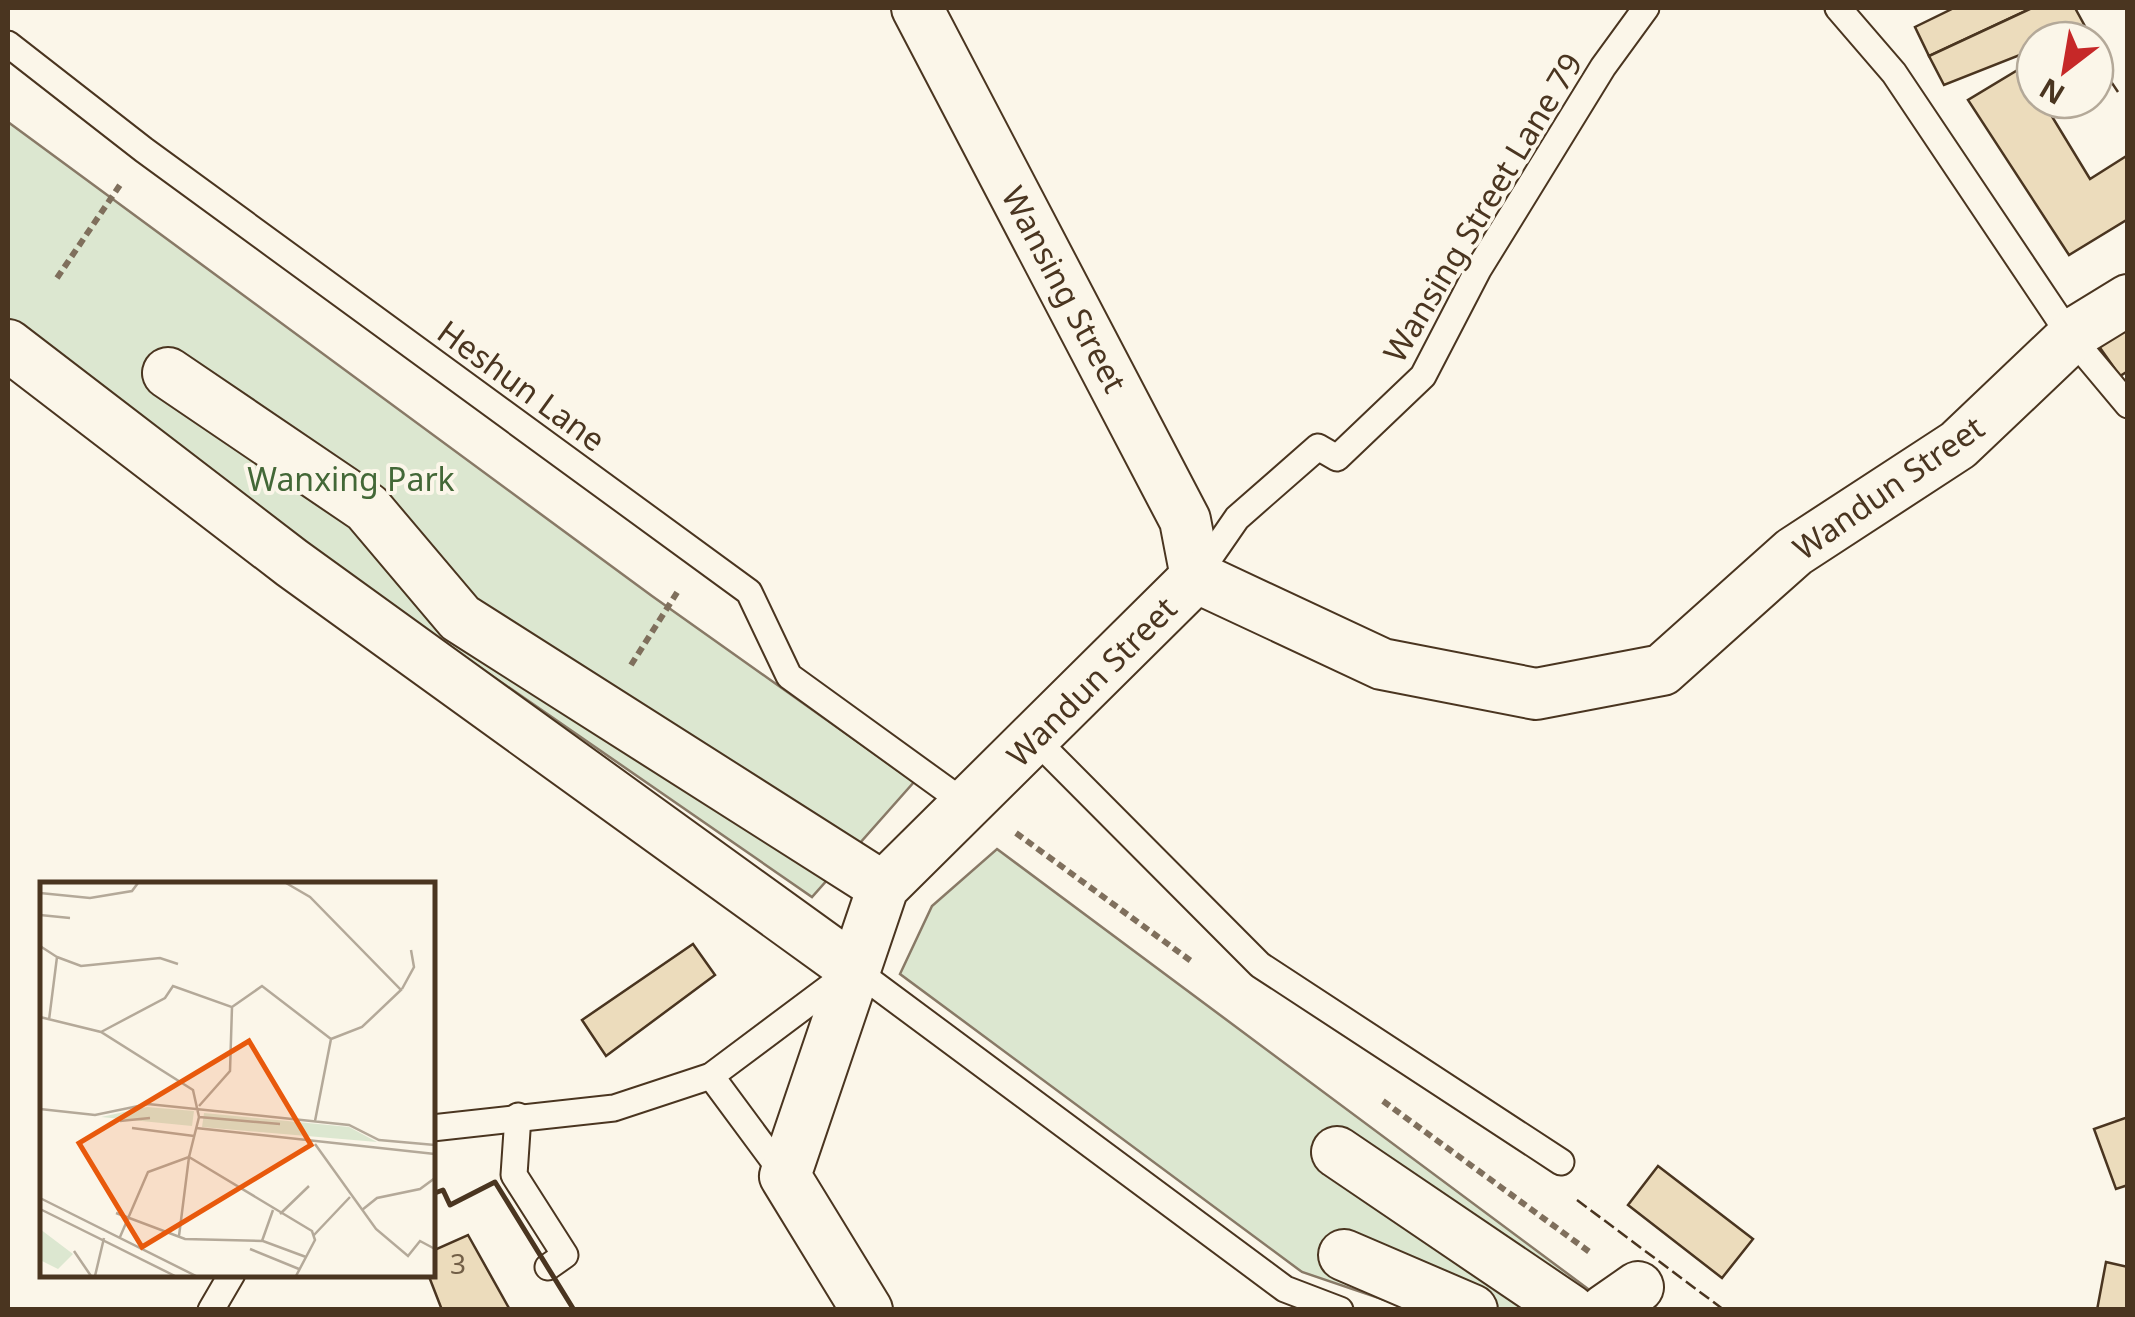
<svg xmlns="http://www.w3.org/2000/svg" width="2135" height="1317" font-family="'Noto Sans',sans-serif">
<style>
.green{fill:#dce7d0;stroke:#887966;stroke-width:2.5}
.building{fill:#ecdcbc;stroke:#4a3520;stroke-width:2.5}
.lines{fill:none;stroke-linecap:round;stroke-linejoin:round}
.lane-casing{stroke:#4a3520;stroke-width:29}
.street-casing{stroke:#4a3520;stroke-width:54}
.path{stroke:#7f6f5c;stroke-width:6;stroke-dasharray:8 5;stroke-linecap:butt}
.lane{stroke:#fbf6e9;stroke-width:25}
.street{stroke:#fbf6e9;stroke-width:50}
.fence{stroke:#4a3520;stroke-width:2.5;stroke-dasharray:12 5;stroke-linecap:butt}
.wall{stroke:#4a3520;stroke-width:5}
.labels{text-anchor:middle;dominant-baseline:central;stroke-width:8;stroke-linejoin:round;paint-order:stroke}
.number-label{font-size:28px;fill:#725f47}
.street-label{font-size:32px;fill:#4a3520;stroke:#fbf6e9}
.park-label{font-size:32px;fill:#436837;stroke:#fbf6e9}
.inset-road{fill:none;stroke:#b4a999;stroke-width:2.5}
.view{fill:#e8590c;fill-opacity:0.15;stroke:#e8590c;stroke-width:5}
.inset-edge{fill:none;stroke:#4a3520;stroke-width:5}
</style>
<rect width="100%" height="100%" fill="#fbf6e9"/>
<!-- green -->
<g class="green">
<path d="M8 122 652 596 914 782 812 897 303 545 8 318Z"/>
<path d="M997 849 1615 1309H1411L1302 1272 900 974 932 906Z"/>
</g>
<!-- building -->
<g class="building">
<path d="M1954 8H2032L1929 56 1915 27Z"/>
<path d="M2032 8H2075L2086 28 2056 40H2035V49L1944 85 1929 56Z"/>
<path d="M2080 31 2085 40H2065Z"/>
<path d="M2031 62 2035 69V100H2042L2090 179 2128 155V219L2069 255 1968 100Z"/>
<path d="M2128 326V371L2120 376 2098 345Z"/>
<path d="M693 944 715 975 606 1056 582 1020Z"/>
<path d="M2128 1117V1185L2116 1189 2094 1129Z"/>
<path d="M1658 1166 1753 1239 1722 1278 1628 1205Z"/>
<path d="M468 1235 510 1310H442L428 1274H432V1251Z"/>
<path d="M2106 1262 2128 1267V1310H2097Z"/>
</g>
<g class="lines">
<defs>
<g id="lane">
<path d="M1838 8 1894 73 2071 337 2128 405"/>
<path d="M8 44 144 150 749 592 789 676 966 804"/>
<path d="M1199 573 1237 518 1318 447 1337 458 1423 376 1478 270 1603 67 1646 8"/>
<path d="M1035 739 1260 965 1561 1162"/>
<path d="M711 1076 785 1176"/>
<path d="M518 1116 514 1175 565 1255 548 1267"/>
<path d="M432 1128 614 1108 711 1076 854 969 1285 1289 1340 1310"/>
<path d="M211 1310 232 1274"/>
</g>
<g id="street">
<path d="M917 8 1185 520 1196 577"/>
<path d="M8 345 292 563 854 969"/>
<path d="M168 373 367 508 460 618 883 887"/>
<path d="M1337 1152 1570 1310"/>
<path d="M1344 1255 1472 1310"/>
<path d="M867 1310 785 1176 883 887 1196 577 1382 664 1536 694 1662 670 1794 552 1958 445 2079 330 2128 300"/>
<path d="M1605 1310 1638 1287"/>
</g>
</defs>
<!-- lane casing -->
<use href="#lane" class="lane-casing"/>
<!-- street casing -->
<use href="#street" class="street-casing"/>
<!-- path -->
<g class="path">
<path d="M57 278 122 182"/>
<path d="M631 665 678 591"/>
<path d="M1016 833 1191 961"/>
<path d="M1383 1101 1591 1253"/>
</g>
<!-- lane -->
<use href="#lane" class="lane"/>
<!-- street -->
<use href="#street" class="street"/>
<!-- fence -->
<g class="fence">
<path d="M2102 68 2118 92"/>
<path d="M2127 106 2128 107"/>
<path d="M1577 1200 1724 1310"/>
</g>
<!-- wall -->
<path class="wall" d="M432 1194 443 1190 450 1205 495 1182 574 1310"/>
</g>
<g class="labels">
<!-- number labels -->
<g class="number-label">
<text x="458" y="1263">3</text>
</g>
<!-- street labels -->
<g class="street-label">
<text transform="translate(1482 207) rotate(-59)">Wansing Street Lane 79</text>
<text transform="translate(1065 289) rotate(62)">Wansing Street</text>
<text transform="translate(522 385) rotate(36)">Heshun Lane</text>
<text transform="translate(1888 487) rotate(-35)">Wandun Street</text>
<text transform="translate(1091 681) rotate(-45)">Wandun Street</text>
</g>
<!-- park labels -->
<g class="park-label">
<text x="351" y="478">Wanxing Park</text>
</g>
</g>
<!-- overview -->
<g transform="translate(40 882)">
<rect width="395" height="395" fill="#fbf6e9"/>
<path d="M107 225 154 229 152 244 61 235ZM164 231 309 245 337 260 162 245ZM0 347 33 372 18 387 0 378Z" fill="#dce7d0"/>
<path class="inset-road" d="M246 1 270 15 361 108 322 145 291 157 275 239M0 11 50 16 92 9 98 1M0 33 30 36M0 64 17 75 9 138M17 75 41 84 120 76 138 82M362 107 374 85 371 68M192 125 222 104 291 157M0 135 61 150 153 208 159 235 149 275 108 290 80 355M61 150 125 116 133 104 192 125 190 189 159 224M0 227 55 233 108 222 309 243 339 258 395 263M159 235 240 242M80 239 110 236M92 246 154 254M156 246 395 272M275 262 336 347 368 374 380 359 395 367M0 316 156 394M0 327 135 394M322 328 337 316 380 307 395 296M76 331 145 357 223 359 266 375M240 332 269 304M274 353 310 315M139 354 149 275 272 349 275 358 256 394M222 359 233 328M210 367 259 387M34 369 51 394M55 394 64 356"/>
<path class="view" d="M209 159 271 263 102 365 39 261Z"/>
<rect width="395" height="395" class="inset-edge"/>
</g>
<!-- border -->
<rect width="2135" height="1317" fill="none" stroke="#4a3520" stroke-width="20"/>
<!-- north arrow -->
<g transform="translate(2065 70) rotate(211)"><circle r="48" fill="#fbf6e9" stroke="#b4a999" stroke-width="2.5"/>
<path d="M0-8L18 38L0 25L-18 38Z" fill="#c62828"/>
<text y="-15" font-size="28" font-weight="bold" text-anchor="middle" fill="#4a3520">N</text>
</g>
</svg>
